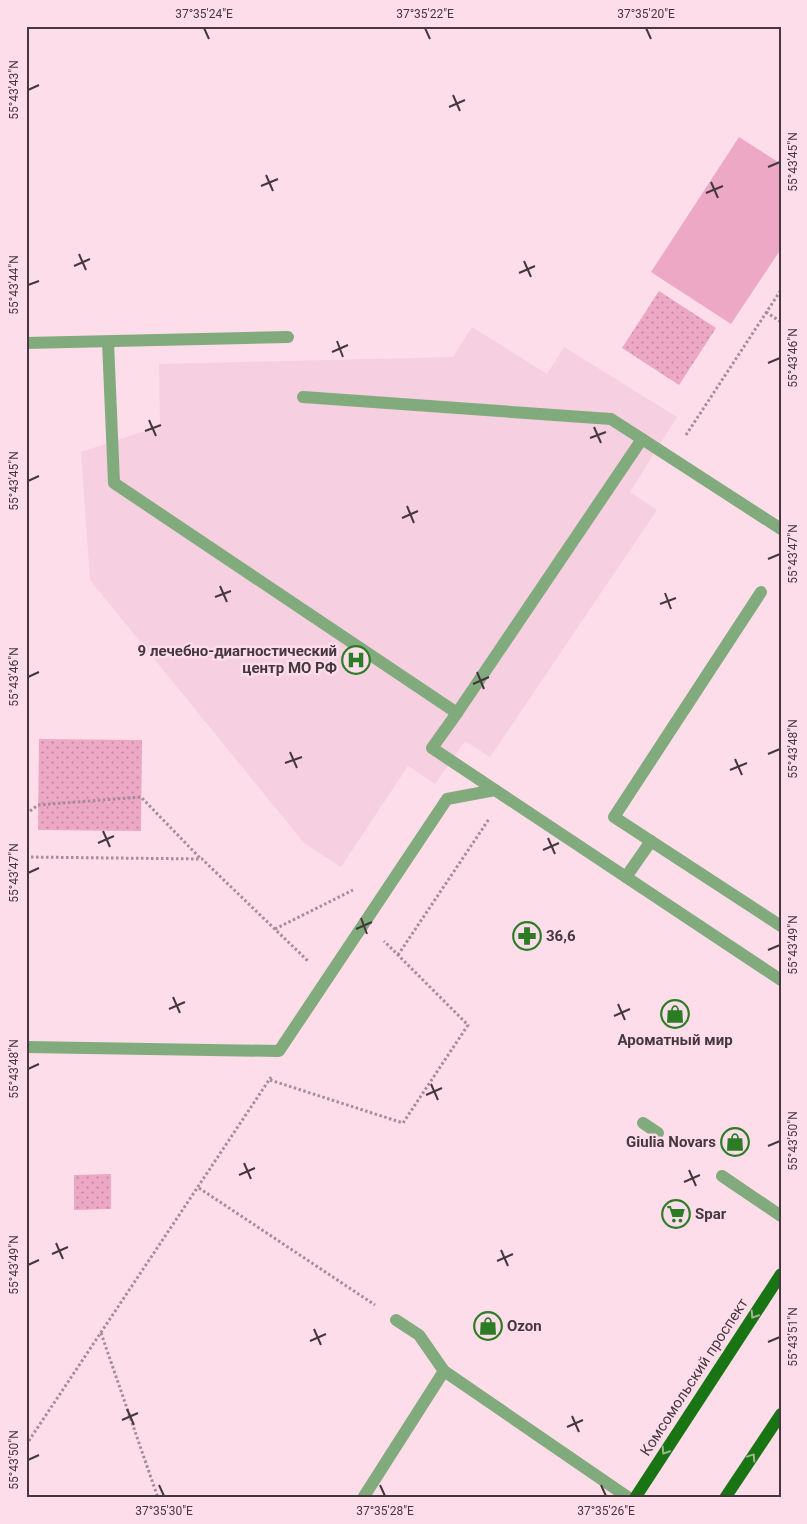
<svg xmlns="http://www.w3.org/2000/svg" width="807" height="1524" font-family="Roboto,sans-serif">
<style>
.built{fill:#f6cfe0}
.park{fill:url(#park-dots)}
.pitch{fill:#eca8c5}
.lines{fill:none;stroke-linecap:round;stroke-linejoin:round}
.path{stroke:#a48d96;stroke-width:3;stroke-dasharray:2.5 2.5;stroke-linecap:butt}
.lane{stroke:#81ab7c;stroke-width:12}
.primary{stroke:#197513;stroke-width:12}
.oneway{stroke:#a2b394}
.ticks{fill:none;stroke:#44373d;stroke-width:2}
.labels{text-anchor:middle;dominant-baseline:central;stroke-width:5;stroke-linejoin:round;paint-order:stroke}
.poi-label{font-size:15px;font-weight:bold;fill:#44373d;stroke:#feddea;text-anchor:start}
.street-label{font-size:15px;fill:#44373d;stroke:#feddea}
.neatline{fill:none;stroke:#44373d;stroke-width:2}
.ticks-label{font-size:12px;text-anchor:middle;fill:#44373d}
</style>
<defs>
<pattern id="park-dots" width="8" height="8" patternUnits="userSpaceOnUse" patternTransform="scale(1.25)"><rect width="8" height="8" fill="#eca8c5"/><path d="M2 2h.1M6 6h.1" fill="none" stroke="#c18aa1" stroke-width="1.8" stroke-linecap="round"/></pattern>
</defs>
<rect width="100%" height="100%" fill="#feddea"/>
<!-- built -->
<path class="built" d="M472 327 547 374 564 347 677 417 630 492 657 510 490 757 465 741 435 784 408 766 341 867 304 843 90 580 81 452 160 426 159 364 453 357Z"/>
<!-- park -->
<g class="park">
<path d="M659 291 716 328 679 385 622 348Z"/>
<path d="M39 739 142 740 141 831 38 830Z"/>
<path d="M111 1174V1209L74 1210V1175Z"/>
</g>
<!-- pitch -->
<path class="pitch" d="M739 137 781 164V249L731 324 651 272Z"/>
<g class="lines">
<!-- path -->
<g class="path">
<path d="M766 312 781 322"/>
<path d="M686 435 781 290"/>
<path d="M26 814 38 805 141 797 201 859"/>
<path d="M26 857 202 859 308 961"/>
<path d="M275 929 353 890"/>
<path d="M398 955 489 819"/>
<path d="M270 1080 403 1123 468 1025 384 941"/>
<path d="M199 1188 375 1305"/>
<path d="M101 1333 158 1498"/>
<path d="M26 1445 271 1077"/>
</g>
<!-- lane -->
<g class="lane">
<path d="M108 342 114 483 457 713 642 439 781 529"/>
<path d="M26 343 288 337"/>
<path d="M303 397 611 419 642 439"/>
<path d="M761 592 614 817 781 926"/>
<path d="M457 713 432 748 495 790"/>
<path d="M626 877 651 841"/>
<path d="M26 1047 279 1051 447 799 495 790 781 980"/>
<path d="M643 1123 658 1133"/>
<path d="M722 1176 781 1216"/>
<path d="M396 1320 419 1335 444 1371 629 1498"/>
<path d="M363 1498 444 1371"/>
</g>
<!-- primary -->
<g class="primary">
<path d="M635 1498 781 1274"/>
<path d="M725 1498 781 1414"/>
</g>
</g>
<!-- one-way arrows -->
<defs><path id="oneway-chevron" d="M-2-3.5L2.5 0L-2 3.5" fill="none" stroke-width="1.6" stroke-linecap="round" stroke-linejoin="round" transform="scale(1.25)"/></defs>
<g class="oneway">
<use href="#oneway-chevron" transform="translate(754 1315) rotate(123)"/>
<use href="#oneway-chevron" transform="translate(665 1451) rotate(123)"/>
<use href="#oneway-chevron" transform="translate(752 1457) rotate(-56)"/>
</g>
<!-- ticks -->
<path class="ticks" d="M204 28 209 39M425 28 430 39M646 28 651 39M28 90 39 85M453 95 460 111M449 107 465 100M768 167 780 162M266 175 273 191M711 182 718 198M261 186 278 179M706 193 723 186M79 254 86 270M524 261 531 277M74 266 90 259M519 273 535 266M28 285 39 281M337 341 343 357M332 352 348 345M768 363 780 358M149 420 156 436M594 427 601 443M145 431 161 425M590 438 606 432M28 481 39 476M407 506 414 523M402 518 418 511M768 559 780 554M220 586 227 602M665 593 671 609M215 597 231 591M660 604 676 598M477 672 484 689M28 677 39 672M473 684 489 677M290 752 297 768M768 754 780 749M735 759 742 775M285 763 302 757M730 770 747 763M103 831 110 847M548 838 555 854M98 843 114 836M543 850 559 843M28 873 39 868M361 918 367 934M356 929 372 922M768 950 780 945M173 997 180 1013M618 1004 625 1020M169 1009 185 1002M614 1016 630 1009M28 1069 39 1064M431 1084 438 1100M426 1095 442 1088M768 1146 780 1141M244 1163 251 1179M689 1170 696 1186M239 1175 255 1168M684 1182 700 1175M56 1243 63 1259M501 1250 508 1266M52 1254 68 1247M497 1261 513 1254M28 1265 39 1260M314 1329 321 1345M310 1341 326 1334M768 1342 780 1337M127 1409 134 1425M572 1416 579 1432M122 1420 138 1413M567 1427 583 1420M28 1460 39 1455M159 1485 164 1496M380 1485 385 1496M601 1485 606 1496"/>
<!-- icons -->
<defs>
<symbol id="hospital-ring" viewBox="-11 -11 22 22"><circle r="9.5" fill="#feddea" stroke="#2c7c26" stroke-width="1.5"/><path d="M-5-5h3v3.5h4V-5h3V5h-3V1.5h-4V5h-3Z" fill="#2c7c26"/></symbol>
<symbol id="pharmacy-ring" viewBox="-11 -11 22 22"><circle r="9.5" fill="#feddea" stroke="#2c7c26" stroke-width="1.5"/><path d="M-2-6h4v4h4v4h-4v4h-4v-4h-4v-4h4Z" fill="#2c7c26"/></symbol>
<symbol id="shop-ring" viewBox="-11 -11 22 22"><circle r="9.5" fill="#feddea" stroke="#2c7c26" stroke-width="1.5"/><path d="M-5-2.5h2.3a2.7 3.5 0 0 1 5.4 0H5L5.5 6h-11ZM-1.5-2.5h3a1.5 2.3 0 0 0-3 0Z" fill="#2c7c26"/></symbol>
<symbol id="supermarket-ring" viewBox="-11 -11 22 22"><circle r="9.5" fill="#feddea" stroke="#2c7c26" stroke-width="1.5"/><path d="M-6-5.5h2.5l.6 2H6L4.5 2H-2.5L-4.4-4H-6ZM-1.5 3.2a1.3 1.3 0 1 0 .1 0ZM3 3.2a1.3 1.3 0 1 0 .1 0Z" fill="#2c7c26"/></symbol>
</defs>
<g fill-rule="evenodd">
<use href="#hospital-ring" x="340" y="644" width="32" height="32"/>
<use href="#pharmacy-ring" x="511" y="920" width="32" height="32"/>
<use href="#shop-ring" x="659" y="998" width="32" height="32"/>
<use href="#shop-ring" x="719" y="1126" width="32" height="32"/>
<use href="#supermarket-ring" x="660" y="1198" width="32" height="32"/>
<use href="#shop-ring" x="472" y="1310" width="32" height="32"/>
</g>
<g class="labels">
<!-- poi labels -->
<g class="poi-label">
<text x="337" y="651" text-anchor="end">9 лечебно-диагностический<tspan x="337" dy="17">центр МО РФ</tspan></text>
<text x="546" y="936">36,6</text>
<text x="675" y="1040" text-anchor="middle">Ароматный мир</text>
<text x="716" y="1142" text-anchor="end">Giulia Novars</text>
<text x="695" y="1214">Spar</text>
<text x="507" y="1326">Ozon</text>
</g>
<!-- street labels -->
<g class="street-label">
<text transform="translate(694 1377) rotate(-57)">Комсомольский проспект</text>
</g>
</g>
<!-- border -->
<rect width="807" height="1524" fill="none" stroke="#feddea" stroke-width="55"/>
<rect x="28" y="28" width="752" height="1468" class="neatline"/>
<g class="ticks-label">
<text x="204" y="18">37°35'24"E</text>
<text x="425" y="18">37°35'22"E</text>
<text x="646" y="18">37°35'20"E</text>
<text transform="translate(14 90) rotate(-90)" y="4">55°43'43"N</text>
<text transform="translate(793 162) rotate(-90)" y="4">55°43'45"N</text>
<text transform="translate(14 285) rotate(-90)" y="4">55°43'44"N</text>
<text transform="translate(793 358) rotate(-90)" y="4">55°43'46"N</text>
<text transform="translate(14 481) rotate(-90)" y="4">55°43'45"N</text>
<text transform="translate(793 554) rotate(-90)" y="4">55°43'47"N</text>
<text transform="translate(14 677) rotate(-90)" y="4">55°43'46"N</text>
<text transform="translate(793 749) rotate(-90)" y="4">55°43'48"N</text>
<text transform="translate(14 873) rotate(-90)" y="4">55°43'47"N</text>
<text transform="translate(793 945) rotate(-90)" y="4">55°43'49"N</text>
<text transform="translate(14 1069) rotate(-90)" y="4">55°43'48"N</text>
<text transform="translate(793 1141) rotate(-90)" y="4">55°43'50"N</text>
<text transform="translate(14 1265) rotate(-90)" y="4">55°43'49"N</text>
<text transform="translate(793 1337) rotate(-90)" y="4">55°43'51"N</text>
<text transform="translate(14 1460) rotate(-90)" y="4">55°43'50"N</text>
<text x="164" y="1515">37°35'30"E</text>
<text x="385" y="1515">37°35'28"E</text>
<text x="606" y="1515">37°35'26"E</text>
</g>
</svg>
